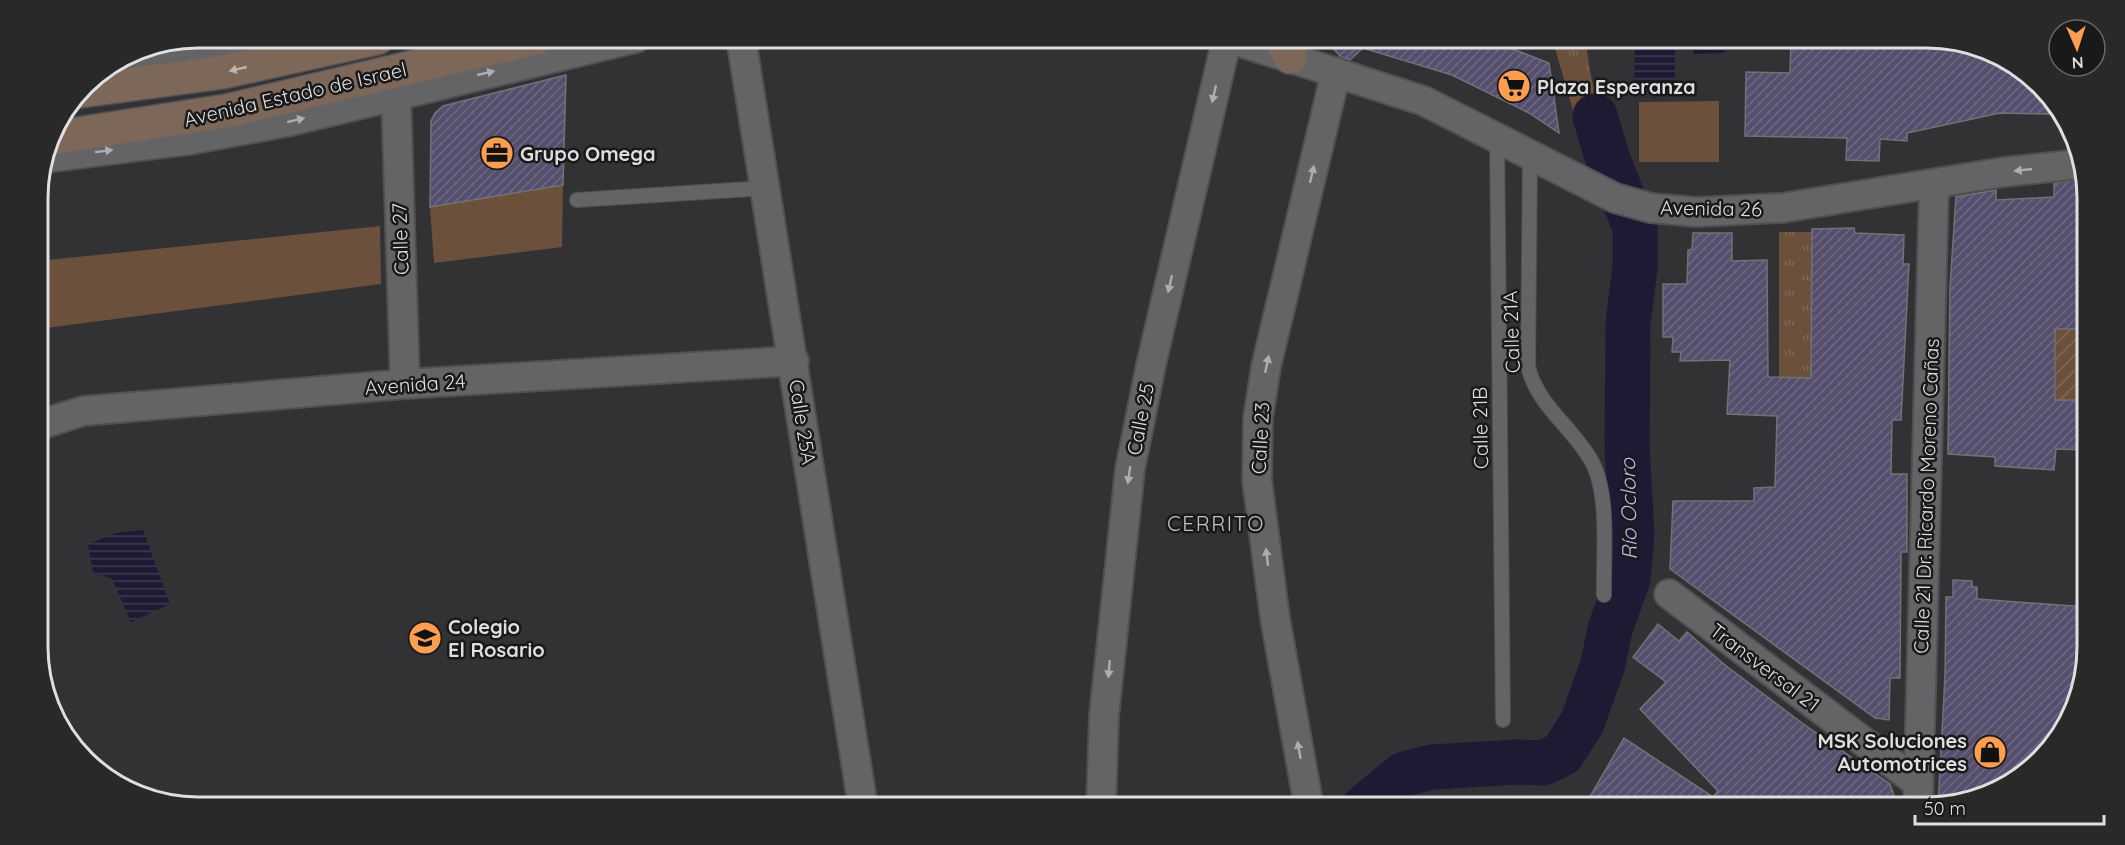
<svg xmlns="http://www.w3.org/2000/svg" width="2125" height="845" font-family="Quicksand,sans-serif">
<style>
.grass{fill:url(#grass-tufts)}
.park{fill:#6b503b}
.garden{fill:url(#garden-furrows)}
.water{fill:url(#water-rules)}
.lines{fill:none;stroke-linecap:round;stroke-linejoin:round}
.river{stroke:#201934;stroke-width:45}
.building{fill:url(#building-hatch);stroke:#727275;stroke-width:1.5}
.service-casing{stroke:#505052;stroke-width:16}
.minor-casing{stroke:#505052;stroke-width:32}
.secondary-casing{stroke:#505052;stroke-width:36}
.service{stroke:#646467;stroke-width:14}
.minor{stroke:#646467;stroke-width:28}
.secondary{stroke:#7c6758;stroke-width:33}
.oneway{fill:#bcb4b0}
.oneway2{fill:#aeadb0}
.labels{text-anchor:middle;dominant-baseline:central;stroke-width:5;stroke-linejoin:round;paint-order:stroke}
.poi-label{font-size:20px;font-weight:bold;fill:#dfdee0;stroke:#19191a;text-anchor:start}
.street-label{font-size:20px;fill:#dfdee0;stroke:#19191a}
.water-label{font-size:21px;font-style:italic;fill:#c2b4ee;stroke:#19191a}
.neighbourhood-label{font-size:21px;letter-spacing:1.5px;fill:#c3c3c6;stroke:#19191a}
.rim{fill:none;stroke:#dfdee0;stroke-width:3}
</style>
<defs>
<pattern id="grass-tufts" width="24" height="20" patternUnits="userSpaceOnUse" patternTransform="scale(1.5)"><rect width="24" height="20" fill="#6b503b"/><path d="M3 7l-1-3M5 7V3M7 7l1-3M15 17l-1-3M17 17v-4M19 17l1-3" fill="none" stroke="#806957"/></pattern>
<pattern id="garden-furrows" width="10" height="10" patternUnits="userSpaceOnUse" patternTransform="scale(1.5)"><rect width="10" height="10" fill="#6b503b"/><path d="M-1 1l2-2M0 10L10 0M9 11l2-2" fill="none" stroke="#806957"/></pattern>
<pattern id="water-rules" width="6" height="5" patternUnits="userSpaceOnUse" patternTransform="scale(1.5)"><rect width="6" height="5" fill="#201934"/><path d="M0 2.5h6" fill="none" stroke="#403a51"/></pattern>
<pattern id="building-hatch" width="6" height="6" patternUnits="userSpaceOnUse" patternTransform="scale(1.5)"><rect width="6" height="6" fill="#564e6d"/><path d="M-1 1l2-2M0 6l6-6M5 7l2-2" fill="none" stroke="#6e6782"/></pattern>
</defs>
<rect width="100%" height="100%" fill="#323134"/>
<!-- grass -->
<g class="grass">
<path d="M1552 38H1586C1589 89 1609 140 1629 186L1611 179 1586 155Z"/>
<path d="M1779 232H1812L1811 378H1779Z"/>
<path d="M2082 329H2087V400H2081Z"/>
</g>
<!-- park -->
<g class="park">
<path d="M1719 101V162H1639V102Z"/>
<path d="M563 185 562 247 434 263 430 207Z"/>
<path d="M380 226 381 284 39 329 38 261Z"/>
</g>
<!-- garden -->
<path class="garden" d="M2082 309 2080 450 2056 449 2055 310Z"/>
<!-- water -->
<g class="water">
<path d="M1635 38H1675V84H1634Z"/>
<path d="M1714 38H1735L1723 53 1693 54 1694 45 1715 44Z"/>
<path d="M143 530 170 604 131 622 112 579 93 572 88 544 116 533Z"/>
</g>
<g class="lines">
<!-- river -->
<path class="river" d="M1364 807 1404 774 1432 767 1517 762 1543 763 1562 754 1582 723 1603 664 1610 629 1628 579 1632 533 1627 447 1628 323 1635 267V227L1609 163 1595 116"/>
</g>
<!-- building -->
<g class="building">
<path d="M1324 38H1484L1549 63 1559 133 1529 113 1452 75 1363 48 1350 60 1341 57Z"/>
<path d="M1791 38H1927L1979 46 2052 98 2051 114 2000 113 1907 133V141L1880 139 1879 161 1846 160 1847 138 1745 136 1746 72 1790 73Z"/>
<path d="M566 75 563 185 430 207 431 121 435 113 443 106Z"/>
<path d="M2086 179 2087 329H2055V400H2087V450L2056 449 2054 470 1995 466V457L1948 454 1950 286 1956 197 1996 190V200L2054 197V183Z"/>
<path d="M1854 228 1855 233 1904 235 1903 264H1909L1901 420H1892L1891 474H1907V552H1901L1900 678H1890L1889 720 1875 718 1670 569 1673 501H1754V488L1775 487 1777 416 1727 414 1730 360 1680 361 1681 352H1672L1673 337H1663V284H1687L1688 250 1692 249 1693 233H1732V261L1767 260 1768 377 1811 378 1812 229Z"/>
<path d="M1953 580 1972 581V587H1977V599L2087 607 2088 647 2079 699 2025 775 1938 807 1945 676 1946 597H1953Z"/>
<path d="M1658 624 1679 641 1687 632 1725 665 1802 723 1890 784 1898 807H1584L1624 738 1713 797 1718 791 1640 709 1666 682 1633 657Z"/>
</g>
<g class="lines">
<defs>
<g id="service">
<path d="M1497 137 1503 720"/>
<path d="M1530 154 1528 366C1537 406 1573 427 1592 462 1610 496 1603 556 1604 595"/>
<path d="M577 200 766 188"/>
</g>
<g id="minor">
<path d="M741 38 863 807"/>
<path d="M1228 38 1424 101 1615 198 1651 208 1697 212 1782 208 2004 172 2081 164"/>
<path d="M123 58 251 38"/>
<path d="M396 95 405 384"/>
<path d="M46 158 189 140 291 121 636 38"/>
<path d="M39 425 83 411 405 384 794 361"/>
<path d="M1669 594 1918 783"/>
<path d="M1101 807 1104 716 1130 469 1151 365 1227 38"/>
<path d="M1309 807 1275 618 1257 480 1258 418 1266 367 1336 72"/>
<path d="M1918 807 1934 185"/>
</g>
<g id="secondary">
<path d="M1280 38 1290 57"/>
<path d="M81 91 223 72 377 38"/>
<path d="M51 138 226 111 536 38"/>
</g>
</defs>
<!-- service casing -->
<use href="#service" class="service-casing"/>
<!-- minor casing -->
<use href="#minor" class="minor-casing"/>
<!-- secondary casing -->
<use href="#secondary" class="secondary-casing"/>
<!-- service -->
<use href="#service" class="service"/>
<!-- minor -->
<use href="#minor" class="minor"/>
<!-- secondary -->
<use href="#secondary" class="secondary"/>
</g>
<!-- one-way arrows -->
<defs><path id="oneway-solid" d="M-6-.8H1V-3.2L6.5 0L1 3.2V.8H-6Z" transform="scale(1.5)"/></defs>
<use class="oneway" href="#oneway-solid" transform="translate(238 69) rotate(167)"/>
<g class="oneway2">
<use href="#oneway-solid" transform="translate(486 73) rotate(-13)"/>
<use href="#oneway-solid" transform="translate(1214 94) rotate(103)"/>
<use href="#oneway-solid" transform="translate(296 120) rotate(-14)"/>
<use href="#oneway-solid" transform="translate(104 151) rotate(-7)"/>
<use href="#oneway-solid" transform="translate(2023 170) rotate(174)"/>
<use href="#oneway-solid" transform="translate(1312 174) rotate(-77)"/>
<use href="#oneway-solid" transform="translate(1170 284) rotate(103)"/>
<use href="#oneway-solid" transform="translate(1267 364) rotate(-78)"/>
<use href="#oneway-solid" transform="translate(1129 475) rotate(98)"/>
<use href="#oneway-solid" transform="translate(1267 557) rotate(-97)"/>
<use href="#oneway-solid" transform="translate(1109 669) rotate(95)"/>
<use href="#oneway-solid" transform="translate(1299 750) rotate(-100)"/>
</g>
<!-- icons -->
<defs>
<symbol id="supermarket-disc" viewBox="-11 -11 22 22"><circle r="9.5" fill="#fb9e50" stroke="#19191a"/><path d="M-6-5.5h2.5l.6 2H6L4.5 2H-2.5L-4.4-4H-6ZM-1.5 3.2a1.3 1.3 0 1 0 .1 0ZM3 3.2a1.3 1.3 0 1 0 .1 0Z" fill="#111"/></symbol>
<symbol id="office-disc" viewBox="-11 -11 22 22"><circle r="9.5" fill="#fb9e50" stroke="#19191a"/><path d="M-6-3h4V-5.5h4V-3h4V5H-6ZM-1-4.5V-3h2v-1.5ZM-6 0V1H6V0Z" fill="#111"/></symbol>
<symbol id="school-disc" viewBox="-11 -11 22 22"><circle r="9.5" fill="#fb9e50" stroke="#19191a"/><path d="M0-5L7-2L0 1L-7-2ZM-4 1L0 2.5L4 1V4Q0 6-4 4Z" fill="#111"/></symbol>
<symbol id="shop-disc" viewBox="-11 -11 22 22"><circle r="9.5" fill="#fb9e50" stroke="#19191a"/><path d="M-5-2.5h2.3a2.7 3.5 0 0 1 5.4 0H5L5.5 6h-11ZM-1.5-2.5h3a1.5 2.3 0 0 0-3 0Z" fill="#111"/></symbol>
</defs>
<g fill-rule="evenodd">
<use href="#supermarket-disc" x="1495" y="67" width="38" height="38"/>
<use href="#office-disc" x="478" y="134" width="38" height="38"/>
<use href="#school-disc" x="406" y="619" width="38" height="38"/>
<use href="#shop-disc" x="1971" y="733" width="38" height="38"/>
</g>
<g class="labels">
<!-- poi labels -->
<g class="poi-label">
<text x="1537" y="86">Plaza Esperanza</text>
<text x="520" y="153">Grupo Omega</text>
<text x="448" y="626">Colegio<tspan x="448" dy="23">El Rosario</tspan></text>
<text x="1967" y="740" text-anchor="end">MSK Soluciones<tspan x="1967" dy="23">Automotrices</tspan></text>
</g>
<!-- street labels -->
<g class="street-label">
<text transform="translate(295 94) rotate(-13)">Avenida Estado de Israel</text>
<text transform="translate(1711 208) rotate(1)">Avenida 26</text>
<text transform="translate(400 239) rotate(-92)">Calle 27</text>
<text transform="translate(1511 332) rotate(-92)">Calle 21A</text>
<text transform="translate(415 384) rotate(-4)">Avenida 24</text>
<text transform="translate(1140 419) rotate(-79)">Calle 25</text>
<text transform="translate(803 422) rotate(81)">Calle 25A</text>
<text transform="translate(1480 428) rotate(-91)">Calle 21B</text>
<text transform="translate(1260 438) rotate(-87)">Calle 23</text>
<text transform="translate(1926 496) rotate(-88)">Calle 21 Dr. Ricardo Moreno Cañas</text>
<text transform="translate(1765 667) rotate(37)">Transversal 21</text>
</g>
<!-- water labels -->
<g class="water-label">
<text transform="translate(1628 509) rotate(-91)">Río Ocloro</text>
</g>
<!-- neighbourhood labels -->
<g class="neighbourhood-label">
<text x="1216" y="523">CERRITO</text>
</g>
</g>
<!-- crop -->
<path d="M0 0H2125V845H0ZM198 48H1927A150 150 0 0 1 2077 198V647A150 150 0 0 1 1927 797H198A150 150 0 0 1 48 647V198A150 150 0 0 1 198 48Z" fill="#29292a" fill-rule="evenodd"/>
<path class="rim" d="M198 48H1927A150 150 0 0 1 2077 198V647A150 150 0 0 1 1927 797H198A150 150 0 0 1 48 647V198A150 150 0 0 1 198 48Z"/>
<!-- north arrow -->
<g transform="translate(2077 48) rotate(177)"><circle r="28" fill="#19191a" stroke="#686869" stroke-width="1.5"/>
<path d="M0-4.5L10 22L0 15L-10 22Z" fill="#fb9e50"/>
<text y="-9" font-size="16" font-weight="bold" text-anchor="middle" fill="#dfdee0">N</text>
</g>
<!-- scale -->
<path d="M1915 815v9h189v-9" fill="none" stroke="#dfdee0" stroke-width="3"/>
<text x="1924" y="815" font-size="18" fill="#dfdee0" stroke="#19191a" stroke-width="4.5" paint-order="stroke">50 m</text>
</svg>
